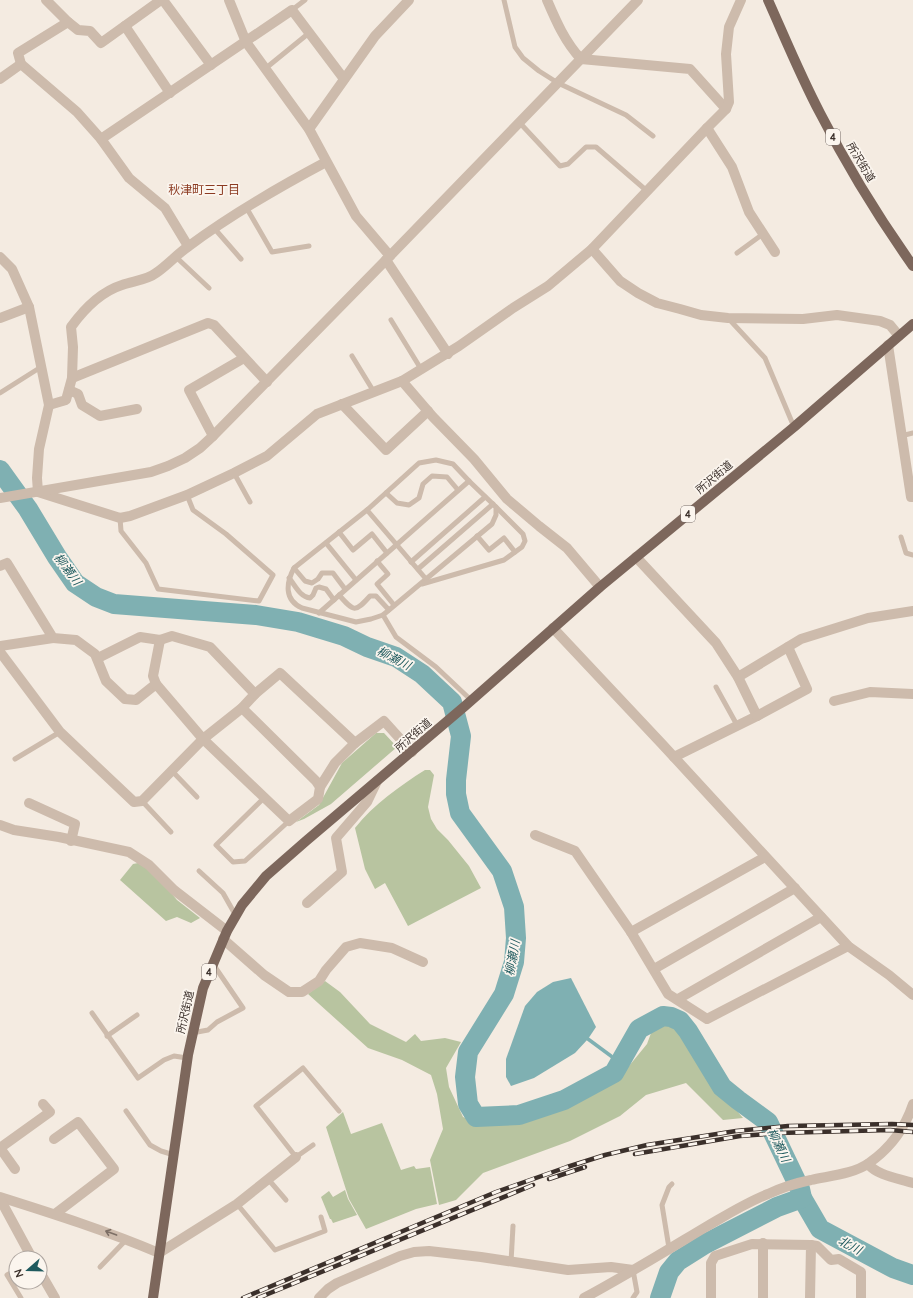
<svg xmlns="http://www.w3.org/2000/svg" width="913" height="1298" font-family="Quicksand,'Noto Sans JP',sans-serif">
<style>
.green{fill:#b8c4a0}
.water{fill:#7fb0b2}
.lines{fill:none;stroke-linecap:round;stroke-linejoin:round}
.stream{stroke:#7fb0b2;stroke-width:3.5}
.river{stroke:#7fb0b2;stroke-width:20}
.service{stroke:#cdbbac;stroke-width:5}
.minor{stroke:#cdbbac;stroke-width:10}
.tertiary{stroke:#cdbbac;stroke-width:10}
.primary{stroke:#7d675c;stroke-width:10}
.rail-casing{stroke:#3b302b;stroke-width:4.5}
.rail{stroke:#fbf5ee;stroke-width:3;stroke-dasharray:9;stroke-linecap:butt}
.oneway{stroke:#7d6f65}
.labels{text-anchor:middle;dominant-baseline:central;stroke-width:3.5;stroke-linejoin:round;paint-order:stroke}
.shield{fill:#fbf5ee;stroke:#756b66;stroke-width:1}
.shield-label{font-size:10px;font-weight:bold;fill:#3b302b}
.street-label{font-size:11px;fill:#3b302b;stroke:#fbf5ee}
.neighbourhood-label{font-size:12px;fill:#8c3b22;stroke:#fbf5ee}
.water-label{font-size:12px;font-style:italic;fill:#1f5a5e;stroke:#fbf5ee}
</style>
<rect width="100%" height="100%" fill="#f4ebe1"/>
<!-- green -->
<g class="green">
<path d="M376 733H384L397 747 331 804 304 819 296 822 319 805 342 763Z"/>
<path d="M425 770H430L434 775 428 807 431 819 437 829 448 840 469 866 481 888 408 926 385 883 375 889 365 869 355 828C373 805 401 785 425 770Z"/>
<path d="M138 863 150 870 160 880 177 900 200 918 191 923 177 917 166 921 120 880 133 864Z"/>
<path d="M325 981 340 992 370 1024 406 1042 415 1034 421 1041 445 1038 461 1042 446 1068 449 1087 463 1117 481 1124 516 1121 569 1105 620 1077 647 1044 654 1025 663 1021 673 1023 688 1036 715 1085 743 1118 723 1120 686 1083 646 1095 620 1116 570 1141 483 1173 456 1200 439 1205 430 1160 443 1129 437 1094 431 1075 402 1060 368 1048 308 994Z"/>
<path d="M343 1112 351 1134 382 1123 401 1170 414 1166 416 1169 430 1167 437 1204 416 1209 366 1229 349 1199 326 1127Z"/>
<path d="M345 1190 348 1199 357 1215 333 1223 331 1219H330L321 1197 329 1191 333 1197Z"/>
</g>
<!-- water -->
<path class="water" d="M571 978 596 1027 588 1039 575 1053 534 1078 511 1086 506 1077V1059L525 1006 537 992 553 982Z"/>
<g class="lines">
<!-- stream -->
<path class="stream" d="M588 1039 611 1056 619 1064"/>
<!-- river -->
<g class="river">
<path d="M0 470 28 509 57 557 75 583 96 597 114 604 256 615 298 622 344 636 367 647 396 657 422 674 452 702 461 736 456 780V794L460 813 502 871 514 907 516 938 514 962 504 994 468 1052 465 1077 468 1104 476 1117 519 1115 564 1100 614 1073 639 1029 663 1016 671 1017 680 1021 688 1031 722 1087 738 1100 768 1122 800 1189 802 1198 820 1229 893 1268 913 1275"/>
<path d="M660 1298 669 1272 678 1261 705 1244 777 1207 802 1198"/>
</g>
<!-- service -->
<g class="service">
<path d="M504 0 515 47 523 58 539 71 558 83 626 115 653 136"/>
<path d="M292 10 305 0"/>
<path d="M266 68 309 33"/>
<path d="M519 122 560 166 568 164 586 147H596L647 191"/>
<path d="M246 207 272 252 309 246"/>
<path d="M214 228 241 259"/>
<path d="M737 253 763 234"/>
<path d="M176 257 209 288"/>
<path d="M728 318 765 358 794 427"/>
<path d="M391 320 421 369"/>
<path d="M352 356 374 392"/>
<path d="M0 393 41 367"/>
<path d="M901 436 913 433"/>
<path d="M436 460 453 464 469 481 496 507V515L492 524 383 615 371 619 356 622 302 608C284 600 286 583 294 568L367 510 419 463Z"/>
<path d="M234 473 250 502"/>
<path d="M386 493 397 503 409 505 419 498 423 484 432 476 447 477 458 490"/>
<path d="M367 510 426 579"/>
<path d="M120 518 121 531 146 563 158 589 259 601 273 575 226 534 193 510 187 495"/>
<path d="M339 532 353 550 372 534 387 553"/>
<path d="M477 536 489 550 504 538 515 552"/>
<path d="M901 537 906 553 913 555"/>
<path d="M326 543 356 580"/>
<path d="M377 561 388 574 377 584 394 605"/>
<path d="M411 562 485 497"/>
<path d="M294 568 305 581 312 583 318 579 322 573H333L345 589"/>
<path d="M418 569 493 504"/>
<path d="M289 578C295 585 300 597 310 598L313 595 316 588 319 587 326 589 334 600"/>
<path d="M422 584 504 560 522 547 525 541 523 534 496 507"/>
<path d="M339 595C354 612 355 613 370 596H376L389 610"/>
<path d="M319 613 469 481"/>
<path d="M383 615 396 637 436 667 471 700"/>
<path d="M716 687 737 725"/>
<path d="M15 759 60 732"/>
<path d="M172 771 197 797"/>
<path d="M265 797 216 845 233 862 245 861 289 821"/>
<path d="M142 801 171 832"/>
<path d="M199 871 223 893 236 916"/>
<path d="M92 1013 138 1078 164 1060 174 1056 187 1058"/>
<path d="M192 1033 208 1030 217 1022 243 1008 213 964"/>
<path d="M107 1036 137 1015"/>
<path d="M126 1111 150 1145 161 1151 174 1155"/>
<path d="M313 1145 296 1157 256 1106 303 1068 339 1111"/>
<path d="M268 1179 286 1200"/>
<path d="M237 1204 275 1250 325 1231 321 1217"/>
<path d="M669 1248 662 1205 669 1187 672 1184"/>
<path d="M511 1262 513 1226"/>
<path d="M100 1267 126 1240"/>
<path d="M16 1270 7 1275 21 1298"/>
<path d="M633 1298 637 1292 633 1270"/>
</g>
<!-- minor -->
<g class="minor">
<path d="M46 0 68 22"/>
<path d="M161 0 101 43 90 31 78 30 68 22 18 53 21 64 77 112 101 139 129 178 165 208 188 246"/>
<path d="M163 0 211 65"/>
<path d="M547 0C556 21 565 42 581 59L690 69 726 109"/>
<path d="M125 26 170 93"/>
<path d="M0 79 21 64"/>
<path d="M707 128 732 167 749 212 775 252"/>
<path d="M309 129 375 36 409 0"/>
<path d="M101 139 292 10 344 79"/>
<path d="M592 249 620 281 638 293 657 303 680 309 701 315 728 318 803 319 837 315 880 321 890 325 899 336"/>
<path d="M0 257 12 269 29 307 49 405 39 449 37 478 38 492 120 518 130 516 187 495 234 473 267 456 317 414 402 381 459 346 513 308 548 286 592 249 707 128 726 109 729 102 726 54 729 27 741 0"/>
<path d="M386 260 448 354"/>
<path d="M0 318 29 307"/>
<path d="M888 345 911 497H913"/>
<path d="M72 378 208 323 214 325 267 382"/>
<path d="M402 381 433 417 474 459 507 499 539 526 567 548 600 587"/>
<path d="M69 390 78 394 82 405 100 416 137 409"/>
<path d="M342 404 386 450 428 411"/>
<path d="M49 405 66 400 72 378 73 347 71 327C84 309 100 292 122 285 133 281 147 280 156 273 168 265 177 254 189 246 232 214 279 187 326 162"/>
<path d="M213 436 189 390 244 358"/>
<path d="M636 557 716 643 738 677 757 716 674 757"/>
<path d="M0 566 7 563 53 638 76 640 95 654 106 681 125 699 136 700 156 684 153 676 160 640"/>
<path d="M553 628 662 744 848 946 889 975 913 995"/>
<path d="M0 646 53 638"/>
<path d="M0 652 60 732 134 802 142 801 203 739 242 708 255 694 210 647 172 636 160 640 140 637 98 658"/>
<path d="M738 677 801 639 868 618 913 611"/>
<path d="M156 684 203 739 289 821 318 799 320 787 316 781 242 708"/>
<path d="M255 694 280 673 355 743"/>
<path d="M834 701 870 692 913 694"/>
<path d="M757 716 807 689 788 647"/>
<path d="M320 787 335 763 355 743 384 721 412 752"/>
<path d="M29 803 75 824 71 841"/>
<path d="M0 825 14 830 59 837 129 852 149 865 174 890 227 931"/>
<path d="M535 835 575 851 631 932 668 994 707 1019 848 946"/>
<path d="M307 903 342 872 336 838 367 802 377 781"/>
<path d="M631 932 765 857"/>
<path d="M223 939 264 975 289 992H302L319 981 326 970 346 947 360 943 392 948 423 962"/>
<path d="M654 969 795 888"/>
<path d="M678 999 821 917"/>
<path d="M54 1139 78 1122 114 1169 55 1214"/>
<path d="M0 1148 50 1112 43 1104"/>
<path d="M0 1148 15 1169"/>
<path d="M0 1197C54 1214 107 1231 159 1253L237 1204 296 1157"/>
<path d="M0 1199 32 1258"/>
<path d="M811 1245 817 1246 831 1260 839 1259 861 1272V1298"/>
<path d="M40 1272 55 1298"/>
<path d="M319 1298 328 1289 337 1283 400 1256 414 1252 429 1251 481 1257 568 1270 611 1267 633 1270"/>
<path d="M711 1298V1263L715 1256 752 1244 811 1245 810 1298"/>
<path d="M763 1298V1243"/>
</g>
<!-- tertiary -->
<g class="tertiary">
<path d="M229 0 246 42 309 129 356 216 390 256"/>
<path d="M0 498 151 472 168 466 185 458 200 448 213 436 386 260 638 0"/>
<path d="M868 1164C878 1176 898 1178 913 1183"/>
<path d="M584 1298C625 1276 664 1252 704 1228 725 1216 745 1203 768 1194 781 1188 796 1183 811 1180 828 1176 854 1174 869 1163 889 1149 905 1128 913 1104"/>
</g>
<!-- primary -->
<g class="primary">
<path d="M768 0C785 38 801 77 820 113 847 166 879 218 913 266"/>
<path d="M153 1298 188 1055 203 988 227 931 242 905 266 876 306 841 465 706 600 587 794 427 913 324"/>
</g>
<defs>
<g id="rail">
<path d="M635 1154 740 1136 779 1133 890 1130 913 1132"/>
<path d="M549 1179 585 1167"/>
<path d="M243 1298 496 1192 567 1167 605 1155 647 1145 736 1131 788 1126 892 1124 913 1125"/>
<path d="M258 1298 533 1185"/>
</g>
</defs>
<!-- rail casing -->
<use href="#rail" class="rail-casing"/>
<!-- rail -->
<use href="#rail" class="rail"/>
</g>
<!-- one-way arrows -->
<defs><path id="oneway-shaft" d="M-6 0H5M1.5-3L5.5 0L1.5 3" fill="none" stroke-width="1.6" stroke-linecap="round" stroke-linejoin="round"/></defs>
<use class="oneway" href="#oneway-shaft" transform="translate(111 1233) rotate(-160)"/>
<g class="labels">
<!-- shield labels -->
<g class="shield">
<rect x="826" y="129" width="14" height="16" rx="3"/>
<rect x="681" y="506" width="14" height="16" rx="3"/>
<rect x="202" y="964" width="14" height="16" rx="3"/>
</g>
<g class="shield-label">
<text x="833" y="137">4</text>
<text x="688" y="514">4</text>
<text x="209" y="972">4</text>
</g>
<!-- street labels -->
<g class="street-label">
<text transform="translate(861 162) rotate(59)">所沢街道</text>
<text transform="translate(714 477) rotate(-40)">所沢街道</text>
<text transform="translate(413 735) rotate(-41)">所沢街道</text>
<text transform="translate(185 1012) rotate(-77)">所沢街道</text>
</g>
<!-- neighbourhood labels -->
<g class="neighbourhood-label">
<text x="204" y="189">秋津町三丁目</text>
</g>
<!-- water labels -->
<g class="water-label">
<text transform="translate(68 569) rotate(53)">柳瀬川</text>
<text transform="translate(394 658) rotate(27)">柳瀬川</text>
<text transform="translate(512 958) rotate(-80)">柳瀬川</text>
<text transform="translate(779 1145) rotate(64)">柳瀬川</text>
<text transform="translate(850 1245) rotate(28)">北川</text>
</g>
</g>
<!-- north arrow -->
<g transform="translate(28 1270) rotate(250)"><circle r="19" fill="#fbf5ee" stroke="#aea6a0"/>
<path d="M0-3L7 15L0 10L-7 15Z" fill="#1f5a5e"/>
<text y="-6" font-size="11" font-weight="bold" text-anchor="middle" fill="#3b302b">N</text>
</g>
</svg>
